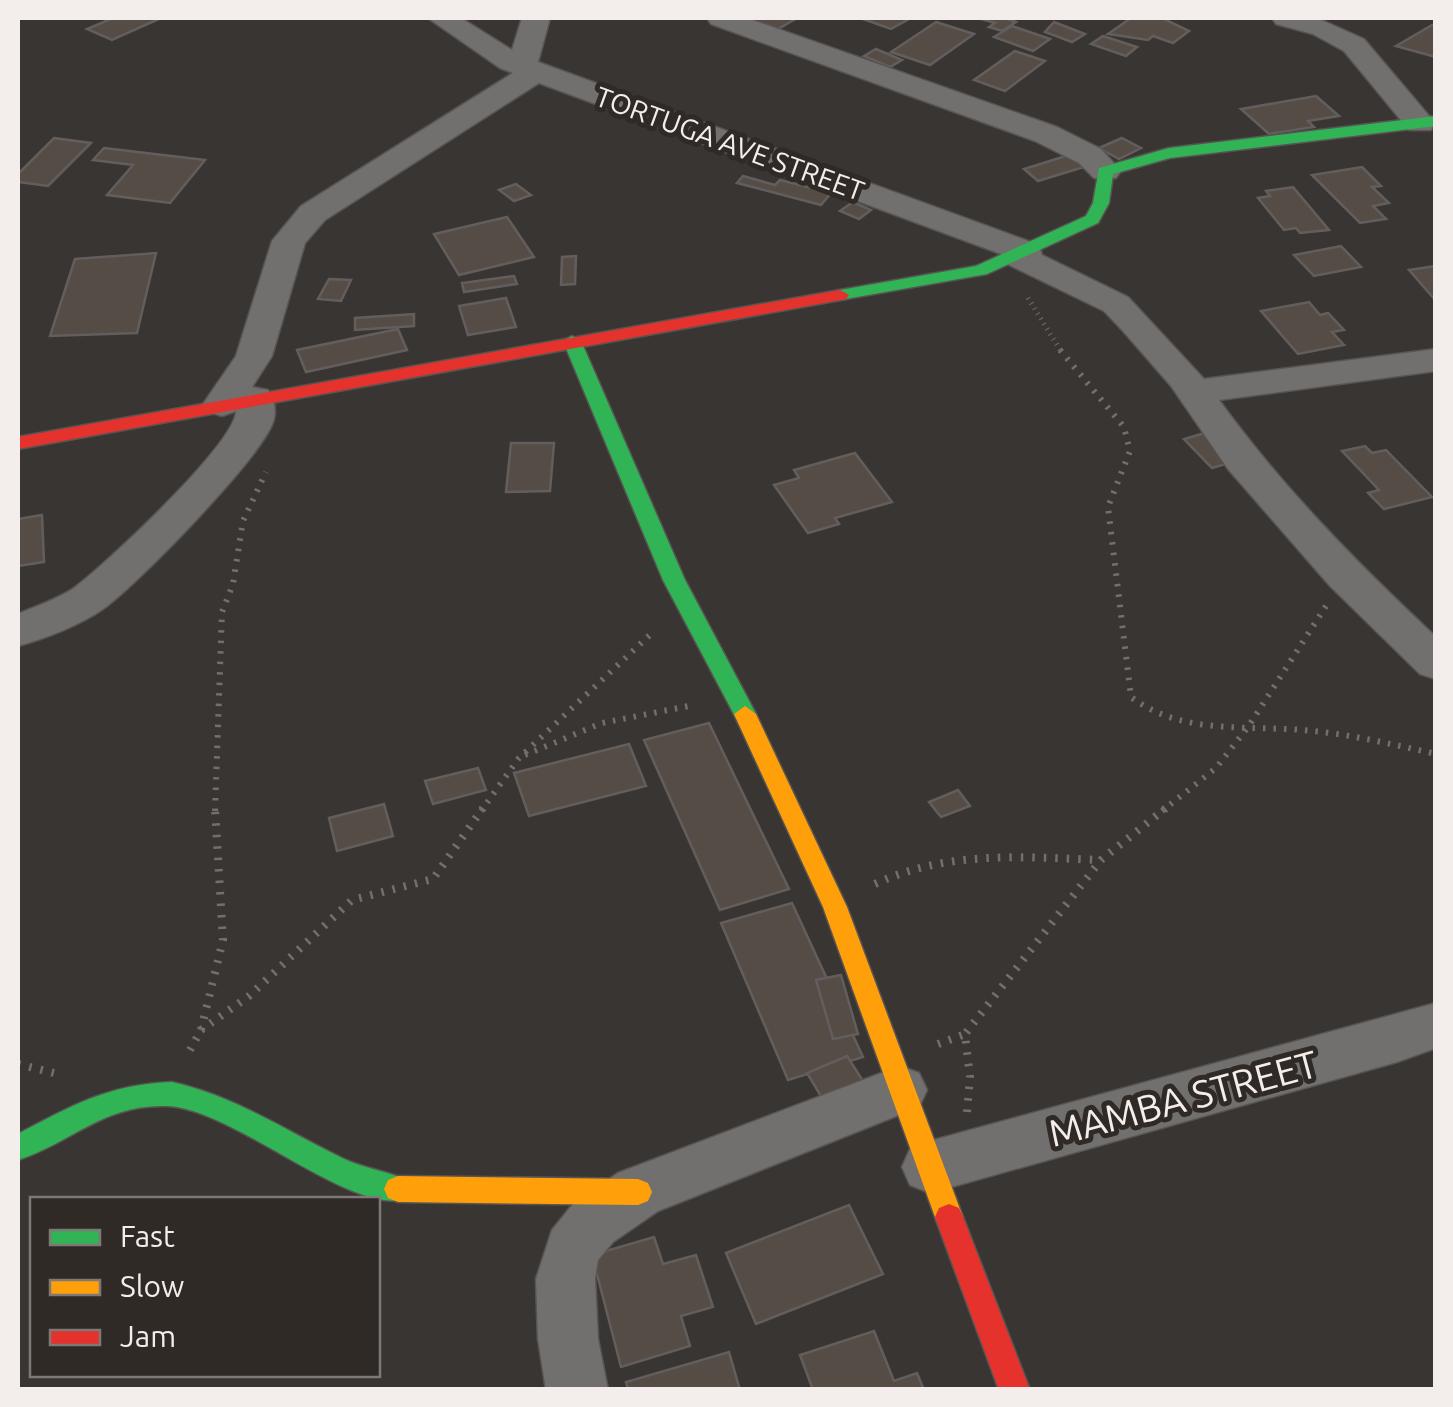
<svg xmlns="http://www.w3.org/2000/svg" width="1453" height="1407" font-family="Ubuntu,sans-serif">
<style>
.building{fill:#564c46;stroke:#625e5d;stroke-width:2.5}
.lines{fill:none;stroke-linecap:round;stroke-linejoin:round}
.street-casing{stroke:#575452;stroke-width:3}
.fast-casing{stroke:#575452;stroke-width:3}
.slow-casing{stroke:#575452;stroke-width:3}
.jam-casing{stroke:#575452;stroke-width:3}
.path-far2{stroke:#726f6e;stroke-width:5;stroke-dasharray:1 5;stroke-linecap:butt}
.path-far1{stroke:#726f6e;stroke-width:6;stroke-dasharray:2.5 8;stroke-linecap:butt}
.path{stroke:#726f6e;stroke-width:8;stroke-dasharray:2.5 9;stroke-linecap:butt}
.street{fill:#72706e;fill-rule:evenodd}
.fast{fill:#30b455;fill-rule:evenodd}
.slow{fill:#ff9f0a;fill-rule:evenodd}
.jam{fill:#e5322d;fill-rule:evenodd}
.labels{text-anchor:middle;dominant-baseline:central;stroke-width:10;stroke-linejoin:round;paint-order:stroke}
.far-street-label{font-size:28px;fill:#f3eeec;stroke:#302a27}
.near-street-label{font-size:38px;fill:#f3eeec;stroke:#302a27}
</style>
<rect width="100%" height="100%" fill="#393533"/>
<!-- building -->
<g class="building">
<path d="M113 18H161L112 40 87 29Z"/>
<path d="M748 18H797L778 29Z"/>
<path d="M860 18H911L891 29Z"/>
<path d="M978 18H1004L1016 22 1002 31 989 27 995 23Z"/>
<path d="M1131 18H1162L1189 31 1173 43 1153 36 1148 40 1108 34Z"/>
<path d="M936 22 974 34 930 65 891 52Z"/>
<path d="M1054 22 1085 34 1072 42 1045 32Z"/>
<path d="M1432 25 1436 26V57L1396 46Z"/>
<path d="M1012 26 1050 39 1033 51 994 37Z"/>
<path d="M1103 36 1137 47 1126 56 1091 44Z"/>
<path d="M876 49 902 60 890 67 864 56Z"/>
<path d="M1015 51 1045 61 1005 91 974 80Z"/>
<path d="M1316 96 1339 116 1308 121 1314 127 1269 134 1241 109Z"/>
<path d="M54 138 91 143 48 186 18 182V174Z"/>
<path d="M1122 138 1141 148 1119 159 1099 148Z"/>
<path d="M104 148 205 160 170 203 107 195 133 165 93 160Z"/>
<path d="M1069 155 1084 167 1038 181 1024 169Z"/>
<path d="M1362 167 1381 186 1372 187 1389 203 1373 206 1386 219 1360 223 1312 175Z"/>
<path d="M743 176 775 185 780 180 831 193 821 205 737 183Z"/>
<path d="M516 184 531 195 514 201 499 190Z"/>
<path d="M1293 187 1329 230 1300 233 1296 228 1284 230 1258 198 1270 196 1266 191Z"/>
<path d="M853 202 871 210 859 219 840 211Z"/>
<path d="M507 217 534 257 459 275 434 234Z"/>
<path d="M1341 246 1361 267 1314 276 1294 255Z"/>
<path d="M156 253 137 333 50 336 75 259Z"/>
<path d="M576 256 575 284 561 285 562 257Z"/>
<path d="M1436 266V301L1409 270Z"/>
<path d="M514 276 517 284 464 292 462 283Z"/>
<path d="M329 279 351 280 341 301 318 299Z"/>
<path d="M506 298 516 327 468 335 459 306Z"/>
<path d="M1309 302 1320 315 1328 313 1344 330 1332 332 1344 345 1298 354 1261 311Z"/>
<path d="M414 314V326L355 330V318Z"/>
<path d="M398 329 407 350 306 372 297 350Z"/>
<path d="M1208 432 1236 461 1212 468 1184 439Z"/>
<path d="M511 443H554L550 491 506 492Z"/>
<path d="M1365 446 1372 453 1386 450 1432 497 1384 509 1368 493 1379 490 1342 451Z"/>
<path d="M855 453 892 502 835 518 839 524 808 533 774 485 799 478 794 470Z"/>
<path d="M42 515 44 562 18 566V519Z"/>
<path d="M709 723 789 889 720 910 644 740Z"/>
<path d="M629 744 646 786 529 816 514 773Z"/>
<path d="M478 768 486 790 433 804 425 781Z"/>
<path d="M958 790 970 806 941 817 929 802Z"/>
<path d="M384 804 393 836 337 851 329 818Z"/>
<path d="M792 903 863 1057 788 1080 721 923Z"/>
<path d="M841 975 858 1034 833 1039 816 980Z"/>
<path d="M847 1056 863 1081 822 1098 807 1073Z"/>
<path d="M849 1205 883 1274 756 1324 726 1253Z"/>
<path d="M654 1237 663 1264 696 1255 713 1307 681 1316 690 1346 621 1367 592 1255Z"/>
<path d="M874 1331 894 1381 917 1373 924 1390H813L800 1355Z"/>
<path d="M729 1352 740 1390H628L626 1382Z"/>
</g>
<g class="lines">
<defs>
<g id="street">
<path d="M428 18H461L512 50 522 18H550L538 62 1039 245 1042 255 1128 297 1204 379 1436 349V371L1219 400C1282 487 1357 563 1436 637V679L1420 674 1330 586 1228 469 1171 386 1123 331 1104 311 1005 263 1001 254 539 83 325 220 305 243 272 356 252 387 268 390C274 398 276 409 274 419 267 452 135 587 103 609 80 625 44 639 18 646V614C36 606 58 599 74 588 105 565 236 443 236 411L222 416 209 412 203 404 236 356 272 241 301 206 513 73 500 68Z"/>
<path d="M707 18H747L1057 127 1101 149 1121 171 1116 178H1094L1079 163 1035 141 711 24Z"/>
<path d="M1272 18H1317L1364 39 1435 123 1431 130H1409L1344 51 1313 34 1276 24Z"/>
<path d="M1436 1003V1048L1397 1062 930 1193 910 1185 902 1167 910 1149 930 1141Z"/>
<path d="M900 1066 919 1073 927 1090 919 1107 658 1211 613 1242 598 1260 595 1279 598 1339 608 1390H546L538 1339 536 1279 552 1230 573 1204 618 1173Z"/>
</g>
<g id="fast">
<path d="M1436 116V126L1170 158 1113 174 1109 203 1098 223 987 274 840 300 831 295 840 290 976 266 1086 216 1093 203 1099 168 1169 148Z"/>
<path d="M572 336 581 341 685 580 756 714 753 720H737L663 580 563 341Z"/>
<path d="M172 1082C235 1096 284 1130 342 1158 363 1168 386 1171 408 1180L412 1189 408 1198C354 1219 236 1109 167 1106 103 1104 73 1142 18 1160V1134C71 1106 109 1084 172 1082Z"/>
</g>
<g id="slow">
<path d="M745 706 756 714 847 907 963 1217 959 1226 949 1230 939 1226 935 1217 823 907 734 714Z"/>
<path d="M398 1176 638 1179 648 1183 652 1192 648 1201 638 1205 398 1202 388 1198 384 1189 388 1180Z"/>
</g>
<g id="jam">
<path d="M840 290 849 295 846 299 18 449V437Z"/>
<path d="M949 1204 959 1208 963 1217 1030 1390H999L935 1217 939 1208Z"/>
</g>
</defs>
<!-- street casing -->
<use href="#street" class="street-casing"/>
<!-- fast casing -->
<use href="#fast" class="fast-casing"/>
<!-- slow casing -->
<use href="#slow" class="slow-casing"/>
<!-- jam casing -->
<use href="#jam" class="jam-casing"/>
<!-- path-far2 -->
<path class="path-far2" d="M1028 298 1062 353"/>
<!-- path-far1 -->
<g class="path-far1">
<path d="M1060 350 1124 427 1130 451 1108 507 1131 697C1184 737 1251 724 1313 731 1354 735 1395 745 1436 754"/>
<path d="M525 755 602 723 694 705"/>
<path d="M215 811 222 612 233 584 243 521 266 472"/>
<path d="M481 811 519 758 654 631"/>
<path d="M1162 811 1216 768 1248 727 1326 606"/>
</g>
<!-- path -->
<g class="path">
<path d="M875 884C948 850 1023 857 1101 860"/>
<path d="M201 1030 249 996 352 900 433 879 483 808"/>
<path d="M938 1044 965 1034"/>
<path d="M190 1050 201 1030 223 940 215 808"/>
<path d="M18 1064 54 1073"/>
<path d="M967 1112 970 1077 965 1034 1101 860 1166 808"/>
</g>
<!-- street -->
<use href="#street" class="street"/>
<!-- fast -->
<use href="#fast" class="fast"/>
<!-- slow -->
<use href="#slow" class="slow"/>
<!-- jam -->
<use href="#jam" class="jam"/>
</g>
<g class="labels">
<!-- far-street labels -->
<g class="far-street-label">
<text transform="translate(730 143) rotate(20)">TORTUGA AVE STREET</text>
</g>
<!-- near-street labels -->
<g class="near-street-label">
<text transform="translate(1183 1098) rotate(-15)">MAMBA STREET</text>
</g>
</g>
<!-- border -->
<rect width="1453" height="1407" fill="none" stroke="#f3eeec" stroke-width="40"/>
<!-- legend -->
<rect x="30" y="1197" width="350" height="180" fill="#302a27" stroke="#7e7876" stroke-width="2.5"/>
<rect x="50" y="1230" width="50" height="15" fill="#30b455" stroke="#7e7876" stroke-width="2.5"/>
<text x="120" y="1247" font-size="30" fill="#f3eeec">Fast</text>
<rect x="50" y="1280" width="50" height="15" fill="#ff9f0a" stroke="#7e7876" stroke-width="2.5"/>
<text x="120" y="1297" font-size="30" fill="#f3eeec">Slow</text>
<rect x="50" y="1330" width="50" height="15" fill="#e5322d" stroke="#7e7876" stroke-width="2.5"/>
<text x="120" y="1347" font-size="30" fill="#f3eeec">Jam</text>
</svg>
